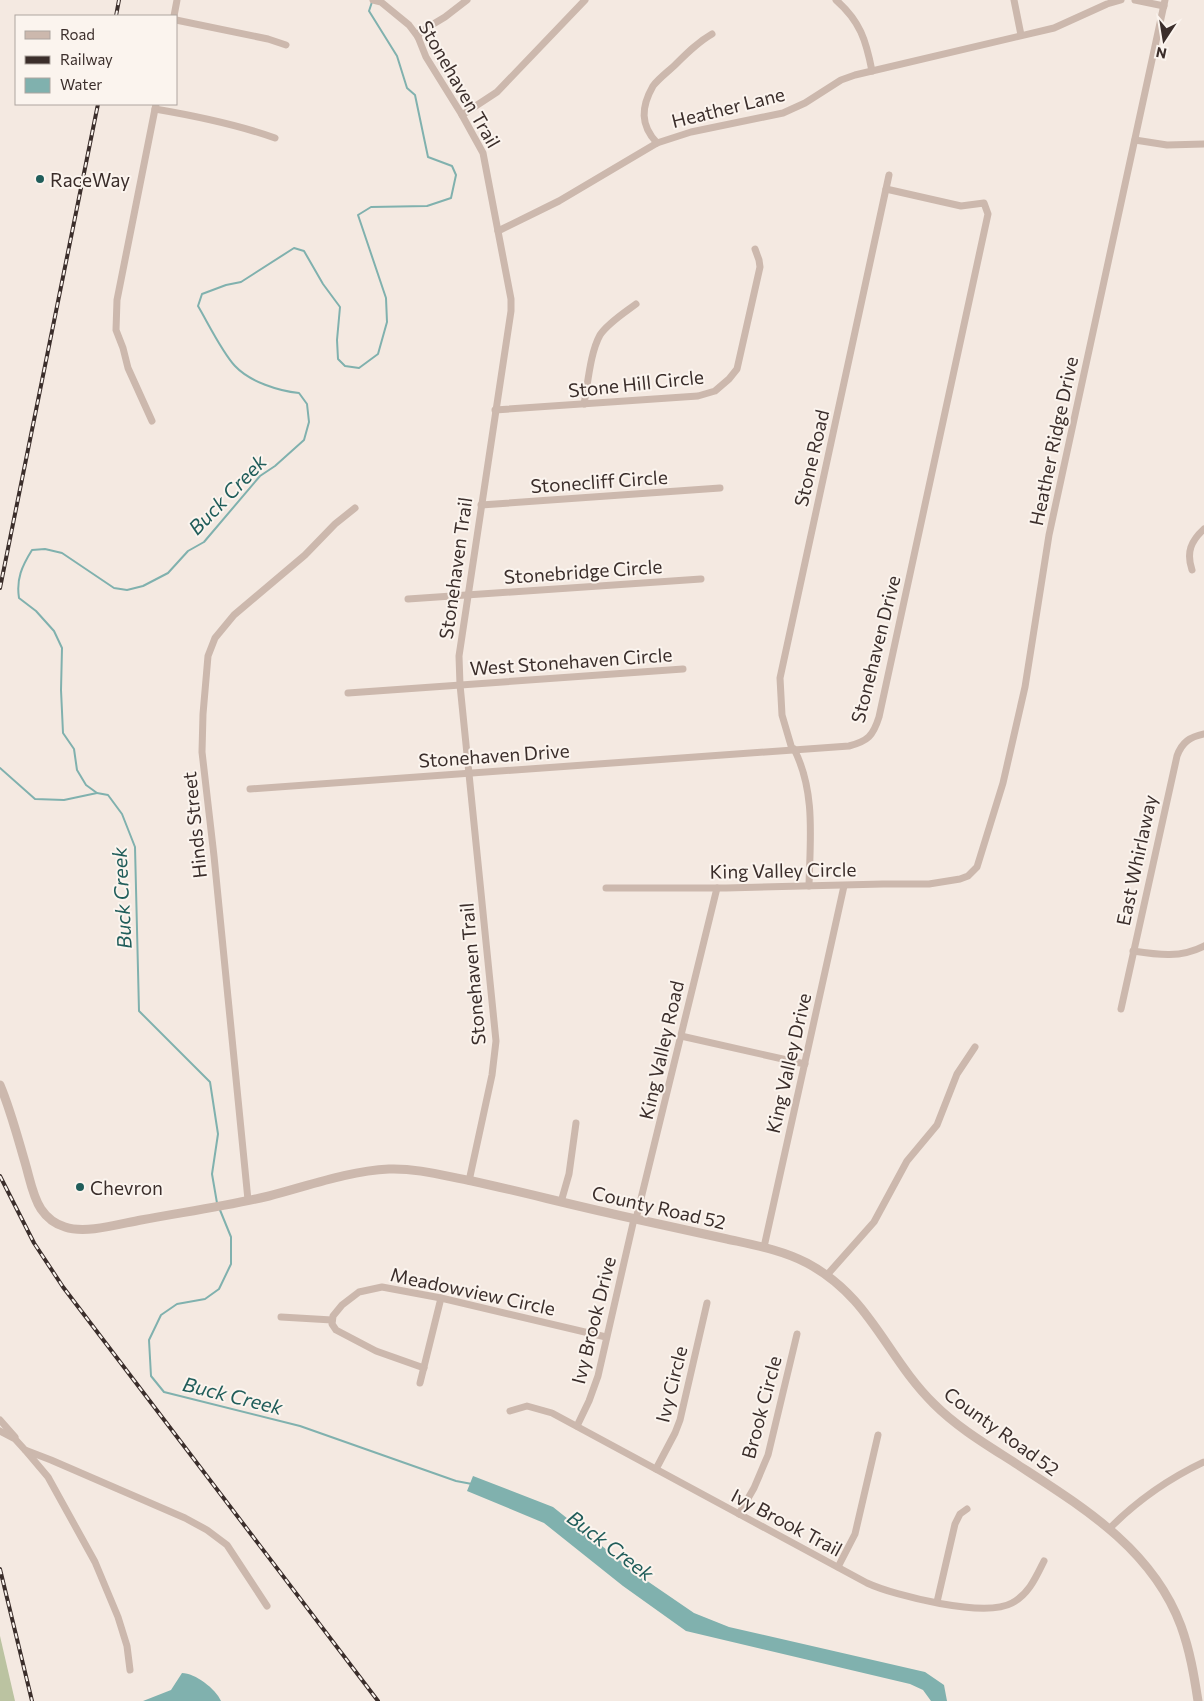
<svg xmlns="http://www.w3.org/2000/svg" width="1204" height="1701" font-family="Commissioner,sans-serif">
<style>
.green{fill:#bbc3a1}
.water{fill:#80b1ae}
.lines{fill:none;stroke-linecap:round;stroke-linejoin:round}
.stream{stroke:#80b1ae;stroke-width:2}
.minor{stroke:#ccb8ad;stroke-width:7}
.tertiary{stroke:#ccb8ad;stroke-width:9}
.rail-casing{stroke:#3b2e2b;stroke-width:4}
.rail{stroke:#fbf4ee;stroke-width:2;stroke-dasharray:5.5;stroke-linecap:butt}
.poi-dot{fill:#205d5a;stroke:#fbf4ee;stroke-width:2}
.labels{text-anchor:middle;dominant-baseline:central;stroke-width:4;stroke-linejoin:round;paint-order:stroke}
.street-label{font-size:19px;fill:#3b2e2b;stroke:#fbf4ee}
.poi-label{font-size:19px;fill:#3b2e2b;stroke:#fbf4ee;text-anchor:start}
.water-label{font-size:20px;font-style:italic;fill:#205d5a;stroke:#fbf4ee}
</style>
<rect width="100%" height="100%" fill="#f4e9e1"/>
<!-- green -->
<path class="green" d="M0 1636 15 1701H0Z"/>
<!-- water -->
<g class="water">
<path d="M473 1476 553 1507 637 1574 694 1613 729 1627 925 1672 944 1685 947 1701H931L923 1690 910 1684 686 1631 623 1586 544 1523 467 1491Z"/>
<path d="M182 1673C195 1673 216 1689 221 1701H143L171 1690Z"/>
</g>
<g class="lines">
<!-- stream -->
<g class="stream">
<path d="M0 768 35 799 64 800 97 793"/>
<path d="M217 1203 212 1174 218 1134 210 1082 139 1011 135 847 122 814 108 795 97 793 86 785 77 770 74 749 63 733 61 690 62 648 54 631 36 611 19 598C16 579 22 566 32 550L45 549 62 553 114 588 127 590 143 586 168 573 188 551 204 542 260 476 275 466 304 440 309 422 307 404 299 393C279 391 250 382 235 366 222 352 208 323 198 306L202 294 226 285 241 282 294 248 304 251 323 284 340 307 337 340 338 359 345 366 359 368 378 354 387 322 386 298 358 215 371 207 427 206 451 198 456 175 452 166 428 157 415 95 407 88 397 56 369 11 372 2"/>
<path d="M220 1210 231 1237V1264L219 1289 205 1299 177 1304 161 1315 149 1340 151 1376 164 1392 300 1426 456 1481 472 1484"/>
</g>
<!-- minor -->
<g class="minor">
<path d="M373 0 381 2 409 25 418 37 426 57 462 115 483 153 511 299V311L459 656 460 685 496 1041 492 1075 469 1181"/>
<path d="M836 0C860 21 866 40 872 71"/>
<path d="M1014 0 1021 35"/>
<path d="M1135 0 1164 6"/>
<path d="M174 16 177 0"/>
<path d="M176 20 268 39 286 45"/>
<path d="M418 37 420 32 445 17 467 0"/>
<path d="M155 109C196 116 236 124 275 138"/>
<path d="M462 115 497 92 585 0"/>
<path d="M1135 140 1167 145 1204 144"/>
<path d="M657 143C640 125 641 107 653 86 659 78 669 71 676 64 687 53 698 42 712 34"/>
<path d="M498 231 559 201 657 143 691 132 783 113 805 103 841 80 855 75 1054 28 1107 4 1121 0"/>
<path d="M584 404C588 384 590 353 600 335 608 323 624 313 636 304"/>
<path d="M495 410 698 396 715 391 729 379 737 369 760 267 759 260 755 249"/>
<path d="M152 421 128 368 123 348 116 330 117 300 156 104"/>
<path d="M481 505 720 488"/>
<path d="M1192 570C1186 552 1191 541 1204 529"/>
<path d="M408 599 701 579"/>
<path d="M348 693 683 669"/>
<path d="M792 749 782 715 780 678 889 175"/>
<path d="M794 749C816 792 810 840 809 886"/>
<path d="M250 789 849 746C868 741 873 736 879 717L988 214 984 203 961 206 886 189"/>
<path d="M606 888H726L883 884H929L960 879 968 876 977 867 1003 783 1025 687 1049 535 1165 0"/>
<path d="M1133 951C1159 955 1181 958 1204 946"/>
<path d="M1121 1009 1177 756C1182 742 1190 737 1204 734"/>
<path d="M681 1036 805 1064"/>
<path d="M248 1200 214 856 202 752 203 714 208 656 215 638 234 615 305 555 335 524 355 508"/>
<path d="M561 1202 569 1174 576 1123"/>
<path d="M636 1219 717 888"/>
<path d="M764 1247 844 886"/>
<path d="M827 1275 874 1222 907 1161 937 1125 957 1074 975 1047"/>
<path d="M281 1317 332 1320"/>
<path d="M424 1368 376 1351 336 1330 332 1324 333 1316 342 1305 359 1292 382 1287 441 1298 606 1337"/>
<path d="M420 1383 441 1298"/>
<path d="M510 1411 527 1406 552 1413 867 1583C895 1596 985 1618 1012 1603 1029 1594 1036 1577 1044 1561"/>
<path d="M0 1420 15 1437"/>
<path d="M577 1426 589 1401 598 1376 634 1219"/>
<path d="M0 1431 15 1439 25 1450 51 1460 185 1518 207 1530 227 1545 267 1606"/>
<path d="M26 1451 48 1477 95 1562 118 1617 127 1646 130 1670"/>
<path d="M656 1469 675 1433 680 1420 707 1303"/>
<path d="M739 1514 754 1488 768 1455 797 1334"/>
<path d="M1110 1528C1136 1502 1170 1478 1204 1462"/>
<path d="M838 1567 855 1534 878 1435"/>
<path d="M937 1602 955 1524 960 1514 967 1509"/>
</g>
<!-- tertiary -->
<path class="tertiary" d="M0 1085C11 1111 18 1139 26 1166 30 1180 33 1197 41 1209 47 1218 55 1224 65 1227 86 1234 119 1224 141 1220 184 1212 227 1206 269 1196 308 1186 348 1171 389 1169 417 1168 445 1176 472 1181 522 1192 572 1205 622 1216 657 1224 692 1231 727 1239 754 1245 782 1250 807 1263 871 1297 886 1357 934 1404 958 1428 987 1445 1015 1463 1081 1506 1152 1548 1181 1626 1190 1651 1194 1675 1198 1701"/>
<defs>
<g id="rail">
<path d="M116 16 119 0"/>
<path d="M0 588 98 104"/>
<path d="M0 1176 34 1243 63 1287 378 1701"/>
<path d="M0 1569 32 1701"/>
</g>
</defs>
<!-- rail casing -->
<use href="#rail" class="rail-casing"/>
<!-- rail -->
<use href="#rail" class="rail"/>
</g>
<!-- markers -->
<g class="poi-dot">
<circle cx="40" cy="179" r="5"/>
<circle cx="80" cy="1187" r="5"/>
</g>
<g class="labels">
<!-- street labels -->
<g class="street-label">
<text transform="translate(460 84) rotate(60)">Stonehaven Trail</text>
<text transform="translate(728 107) rotate(-14)">Heather Lane</text>
<text transform="translate(636 383) rotate(-6)">Stone Hill Circle</text>
<text transform="translate(1053 441) rotate(-78)">Heather Ridge Drive</text>
<text transform="translate(811 458) rotate(-77)">Stone Road</text>
<text transform="translate(599 481) rotate(-4)">Stonecliff Circle</text>
<text transform="translate(455 568) rotate(-82)">Stonehaven Trail</text>
<text transform="translate(583 571) rotate(-4)">Stonebridge Circle</text>
<text transform="translate(875 649) rotate(-76)">Stonehaven Drive</text>
<text transform="translate(571 661) rotate(-4)">West Stonehaven Circle</text>
<text transform="translate(494 755) rotate(-4)">Stonehaven Drive</text>
<text transform="translate(194 825) rotate(-96)">Hinds Street</text>
<text transform="translate(1136 860) rotate(-78)">East Whirlaway</text>
<text transform="translate(783 870) rotate(-1)">King Valley Circle</text>
<text transform="translate(472 974) rotate(-95)">Stonehaven Trail</text>
<text transform="translate(661 1050) rotate(-77)">King Valley Road</text>
<text transform="translate(788 1063) rotate(-77)">King Valley Drive</text>
<text transform="translate(659 1207) rotate(13)">County Road 52</text>
<text transform="translate(473 1291) rotate(12)">Meadowview Circle</text>
<text transform="translate(593 1320) rotate(-76)">Ivy Brook Drive</text>
<text transform="translate(671 1384) rotate(-76)">Ivy Circle</text>
<text transform="translate(761 1407) rotate(-75)">Brook Circle</text>
<text transform="translate(1002 1431) rotate(36)">County Road 52</text>
<text transform="translate(787 1522) rotate(28)">Ivy Brook Trail</text>
</g>
<!-- poi labels -->
<g class="poi-label">
<text x="50" y="179">RaceWay</text>
<text x="90" y="1187">Chevron</text>
</g>
<!-- water labels -->
<g class="water-label">
<text transform="translate(227 494) rotate(-46)">Buck Creek</text>
<text transform="translate(121 898) rotate(-93)">Buck Creek</text>
<text transform="translate(233 1395) rotate(14)">Buck Creek</text>
<text transform="translate(611 1545) rotate(37)">Buck Creek</text>
</g>
</g>
<!-- legend -->
<rect x="15" y="15" width="162" height="90" fill="#fbf4ee" stroke="#aea5a0"/>
<rect x="25" y="31" width="25" height="8" fill="#ccb8ad" stroke="#aea5a0"/>
<text x="60" y="40" font-size="15" fill="#3b2e2b">Road</text>
<rect x="25" y="56" width="25" height="8" fill="#3b2e2b" stroke="#aea5a0"/>
<text x="60" y="65" font-size="15" fill="#3b2e2b">Railway</text>
<rect x="25" y="78" width="25" height="15" fill="#80b1ae" stroke="#aea5a0"/>
<text x="60" y="90" font-size="15" fill="#3b2e2b">Water</text>
<!-- north arrow -->
<g transform="translate(1164 40) rotate(192)" stroke="#fbf4ee" stroke-width="4" paint-order="stroke">
<path d="M0-4L9 19L0 12L-9 19Z" fill="#3b2e2b"/>
<text y="-8" font-size="14" font-weight="bold" text-anchor="middle" fill="#3b2e2b">N</text>
</g>
</svg>
